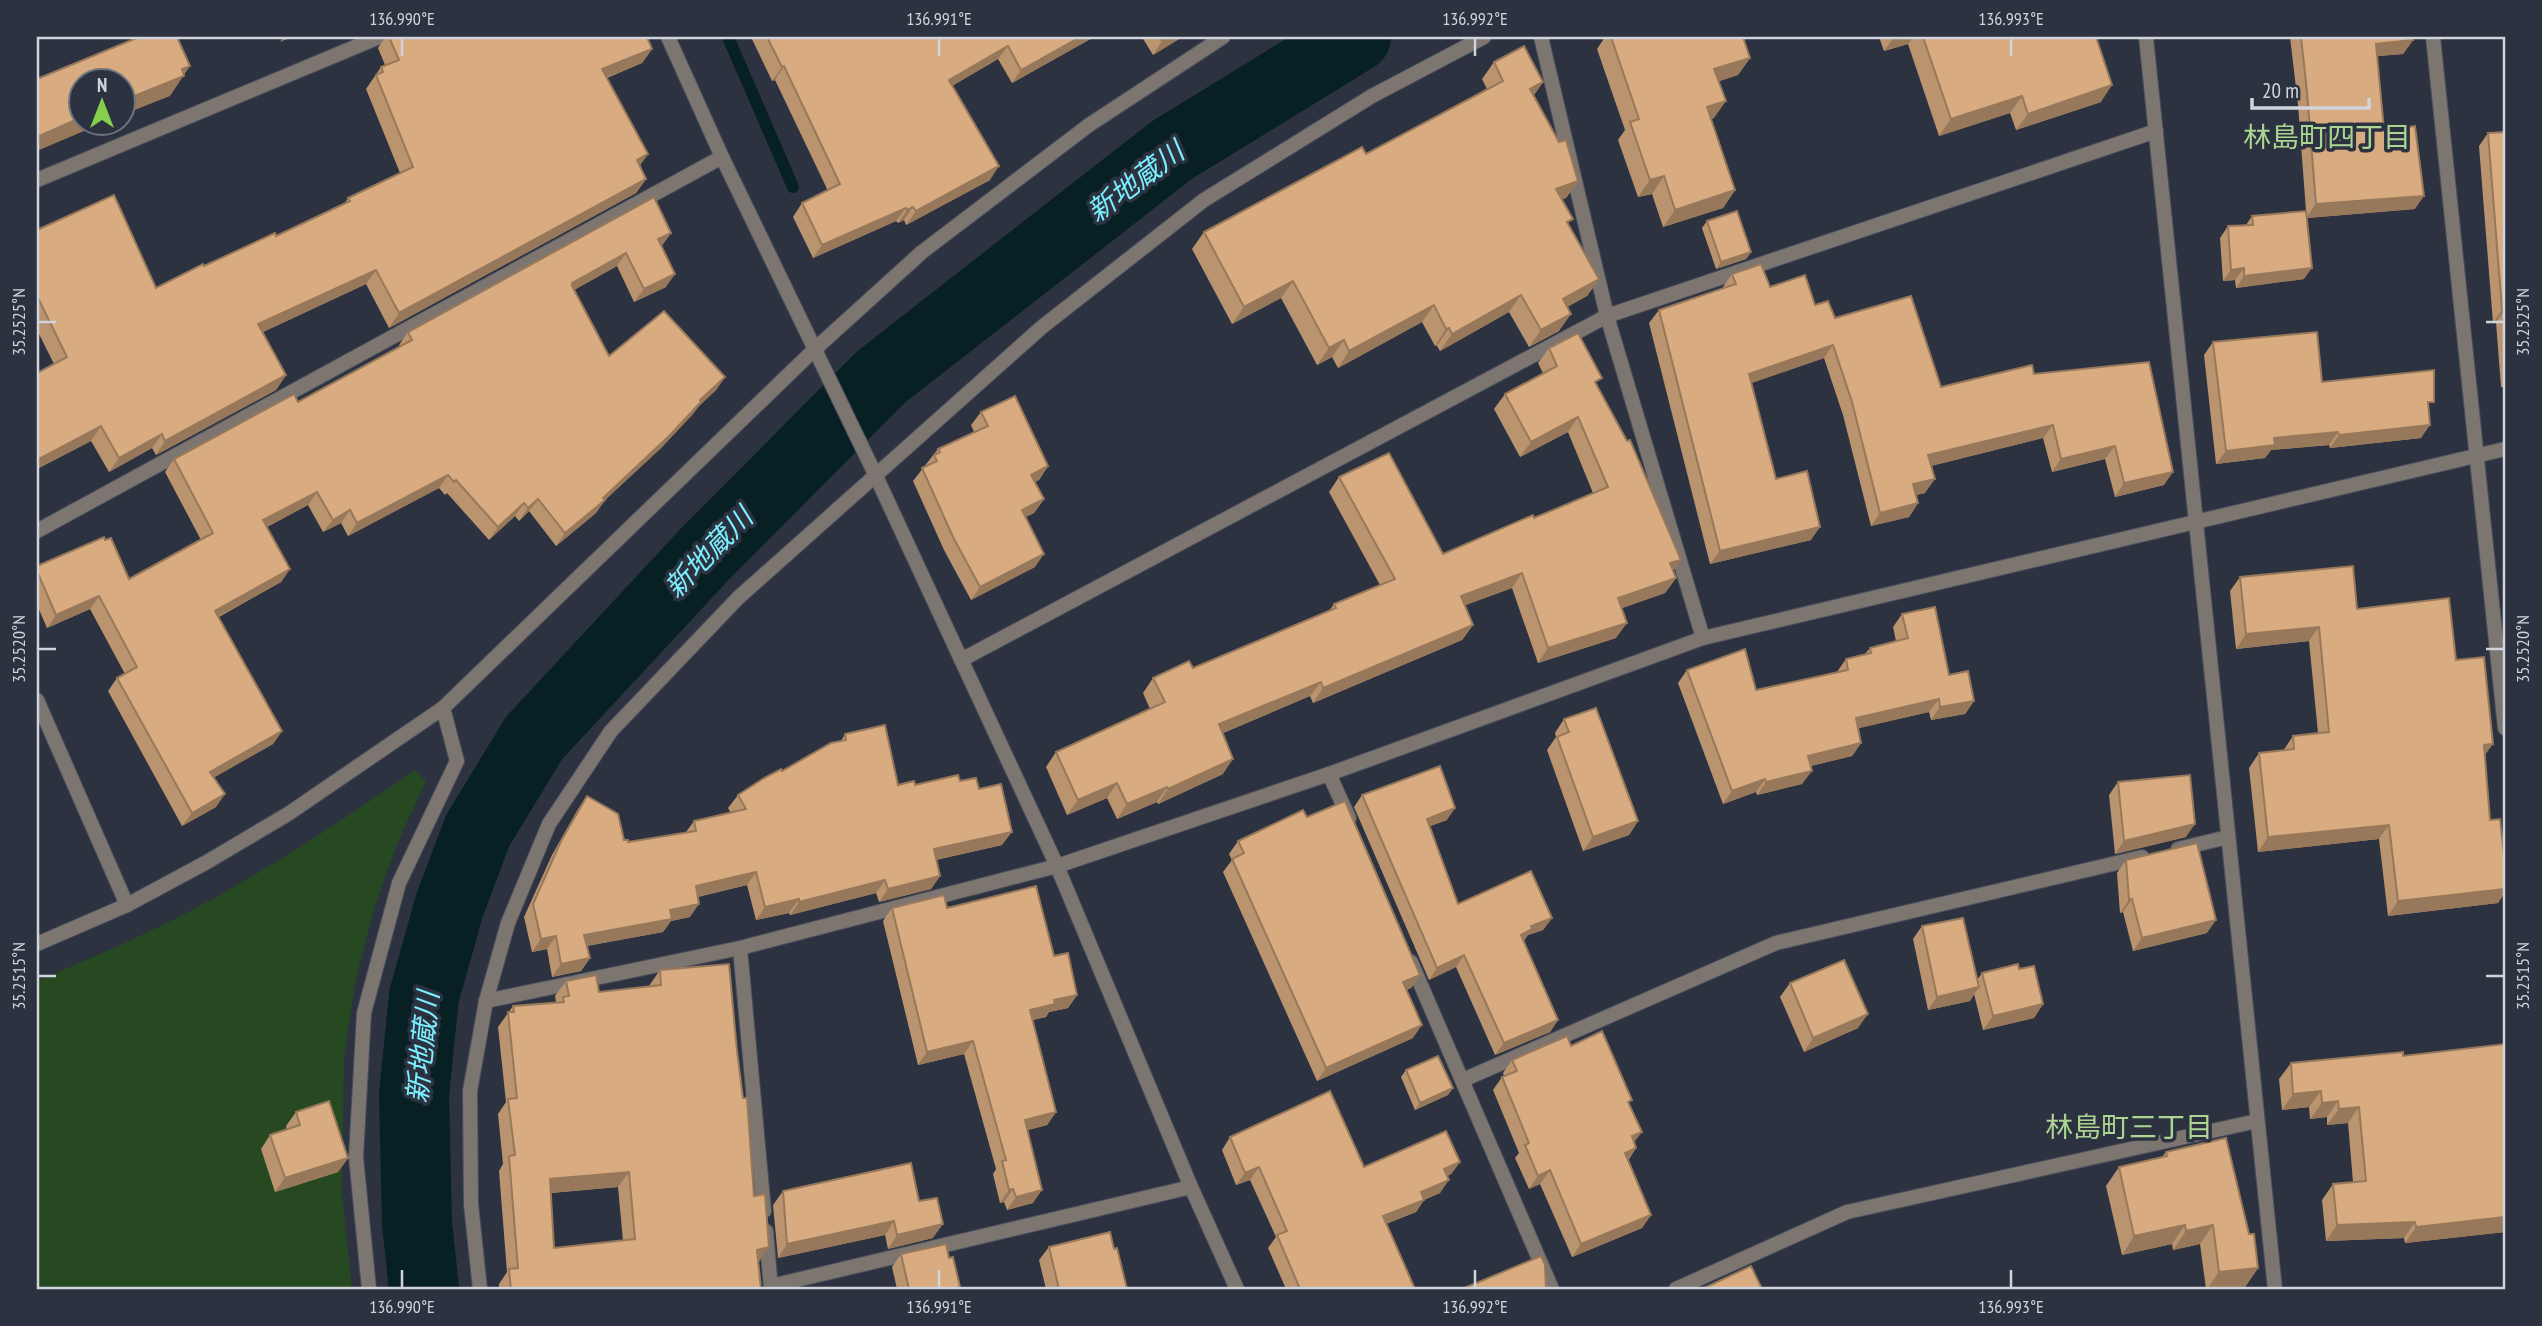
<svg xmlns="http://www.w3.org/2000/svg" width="2542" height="1326" font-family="'PT Sans Narrow','Noto Sans JP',sans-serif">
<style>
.green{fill:#264921}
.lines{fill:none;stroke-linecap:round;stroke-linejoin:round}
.stream{stroke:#072023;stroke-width:12}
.river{stroke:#072023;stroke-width:70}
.minor-casing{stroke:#4a4f5c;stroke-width:16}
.minor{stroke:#7d7670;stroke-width:14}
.wall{fill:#ba936f;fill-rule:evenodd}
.shaded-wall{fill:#97785a}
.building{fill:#d8ab81;stroke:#97785a;stroke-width:2;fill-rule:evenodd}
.ticks{fill:none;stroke:#d0d4dd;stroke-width:2.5}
.labels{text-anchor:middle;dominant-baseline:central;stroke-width:7;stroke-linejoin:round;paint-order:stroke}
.neighbourhood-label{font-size:28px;fill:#acd593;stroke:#2c3240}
.water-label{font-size:28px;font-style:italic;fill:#7beffe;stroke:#2c3240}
.neatline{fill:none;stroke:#d0d4dd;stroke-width:2.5}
.ticks-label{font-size:18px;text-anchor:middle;fill:#d0d4dd}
</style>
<rect width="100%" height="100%" fill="#2c3240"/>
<!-- green -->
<path class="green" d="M415 770 426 781 397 844 375 906 356 978 344 1057 342 1194 352 1289H37V981C76 964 116 948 154 929 246 885 331 828 415 770Z"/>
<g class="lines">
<!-- stream -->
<path class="stream" d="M728 37 793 187"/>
<!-- river -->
<path class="river" d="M424 1289 417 1223 414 1095 424 996 450 904 478 830 534 738 704 555 881 377 1172 150 1356 37"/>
<defs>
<g id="minor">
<path d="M668 37 722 157 875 474 1057 866 1191 1187 1237 1289"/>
<path d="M1541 37 1607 316 1703 638"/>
<path d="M2146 37 2275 1289"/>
<path d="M2433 37 2505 728"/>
<path d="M37 180 379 37"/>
<path d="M37 531 722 157"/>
<path d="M961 660 1607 316 2156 131"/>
<path d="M37 700 127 905"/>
<path d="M1329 774 1349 818"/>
<path d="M2178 849 2228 837"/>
<path d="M37 944 127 905 207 862 288 814 443 708 815 349 922 252 1089 125 1223 37"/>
<path d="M740 948 764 1211"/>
<path d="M1411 962 1552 1289"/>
<path d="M486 1001 740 948 1057 866 1329 774 1703 638 2505 449"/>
<path d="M1463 1080 1776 943 2142 857"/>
<path d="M766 1231 771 1289"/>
<path d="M771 1286 1191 1187"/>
<path d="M369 1289 356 1157 364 1013 399 883 457 761 443 708"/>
<path d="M480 1289 471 1204 470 1091 486 1001 508 923 549 824 611 731 738 598 1042 327 1204 200 1372 96 1484 37"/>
<path d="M1676 1289 1847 1212 2257 1121"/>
</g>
</defs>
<!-- minor casing -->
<use href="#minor" class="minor-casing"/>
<!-- minor -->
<use href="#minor" class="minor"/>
</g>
<!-- wall -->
<g class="wall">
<path d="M385 37H647L652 49 642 63 607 78 648 154 640 165 646 179 636 193 389 328 366 284 263 332 286 375 276 390 156 455 152 448 109 472 91 441 37 469V373L54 364 37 330V230L156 288 204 266 276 236 345 203 348 198 400 173 366 89 381 67 385 65 378 48Z"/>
<path d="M751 37H1094L1012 83 998 59 952 86 990 180 906 225 904 220 898 223 896 221 813 258 793 217 802 203 828 191 775 80 772 81Z"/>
<path d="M1142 37H1180L1179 39 1153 55Z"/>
<path d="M1605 37H1743L1750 58 1738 75 1719 81 1714 118 1711 119 1735 190 1723 208 1663 227 1652 194 1638 197 1618 140 1625 130 1597 49Z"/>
<path d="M1879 37H2096L2101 102 2016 130 2010 113 1939 136 1908 44 1884 51Z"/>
<path d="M2290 37H2412L2413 40 2403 54 2377 56 2384 130 2415 209 2307 218 2304 279 2236 288 2235 280 2223 281 2220 238 2228 226 2246 225 2252 216 2306 211 2298 105Z"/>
<path d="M1494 62 1543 82 1534 95 1578 181 1566 198 1562 199 1568 225 1599 279 1587 296 1567 307 1559 331 1529 347 1509 312 1440 351 1437 346H1435L1422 322 1338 368 1332 357 1317 365 1281 298 1232 324 1192 249 1204 232 1366 154 1487 89 1482 79Z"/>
<path d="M2505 132V387H2501L2496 322 2493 323 2479 146 2488 133Z"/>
<path d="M1707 221 1751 252 1746 259 1716 269 1702 228Z"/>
<path d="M671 233 661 246 666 287 634 302 617 266 574 290 609 356 725 377 716 390 699 406 692 415 661 448 605 500 596 513 556 546 529 511 519 521 515 516 489 540 447 493 445 495 439 488 348 536 341 523 323 532 308 505 267 527 290 569 281 582 219 617 282 731 273 744 214 777 216 807 182 826 108 691 117 678 125 674 90 609 47 628 37 605V566L105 540 129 579 201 540 165 472 174 459 298 402 400 346 399 345 408 332Z"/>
<path d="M1732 274 1770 287 1815 305 1941 387 2034 374 2164 485 2115 497 2105 459 2052 472 2043 438 1931 466 1925 493 1916 495 1918 503 1909 517 1871 526 1843 415 1824 358 1751 383 1776 479 1811 540 1710 564 1649 323 1659 310 1723 288V287Z"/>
<path d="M2213 342 2322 382 2429 409 2421 438 2330 448 2329 445 2271 450 2265 458 2216 464 2204 355Z"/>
<path d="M1549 348 1597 386 1676 578 1665 593 1622 608 1616 638 1538 663 1512 588 1465 605 1473 625 1462 640 1313 703 1310 696 1223 733V774L1158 804 1157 802 1117 819 1107 798 1067 815 1046 767 1056 752 1150 709 1143 693 1153 678 1193 668 1329 611 1334 604 1380 585 1329 492 1339 477 1443 554 1534 518 1593 493 1568 432 1520 457 1494 409 1505 394 1543 373 1538 363Z"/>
<path d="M981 412 1048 466 1039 480 1034 482 1044 499 1034 513 1025 517 1035 567 971 600 944 550 913 481 938 449 974 432 971 425Z"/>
<path d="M2240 577 2357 609 2456 660 2485 756 2490 820 2505 866V892L2498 903 2388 916 2379 839 2258 852 2249 768 2259 753 2283 751 2293 736 2318 733 2309 641 2236 649 2230 591Z"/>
<path d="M1902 614 1949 675 1974 701 1965 714 1931 720 1929 712 1858 728 1861 743 1852 756 1810 766 1802 784 1757 795 1756 792 1723 804 1678 683 1687 670 1756 690 1837 672 1846 659 1865 654 1870 648 1896 641 1893 627Z"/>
<path d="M1564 719 1638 821 1629 835 1583 851 1547 750 1556 737 1555 733Z"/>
<path d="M845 734 898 785H915L960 781 979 789 1002 845 936 860 940 876 931 889 879 902 876 893 790 915 789 913 756 920 747 885 698 897 690 917 671 921 663 932 587 946 590 958 581 971 552 977 547 949 532 952 524 917 552 855 578 809 587 796 624 840 628 842 686 832 694 821 731 813 728 808 738 795 841 741Z"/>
<path d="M2118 782 2186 837 2115 854 2109 795Z"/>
<path d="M1362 795 1447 820 1430 826 1458 904 1552 918 1543 930 1528 935 1523 941 1558 1020 1550 1032 1495 1055 1456 967 1429 980 1354 807Z"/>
<path d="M1238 841 1420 975 1411 988 1406 990 1413 1038 1317 1081 1223 872 1232 860 1229 854Z"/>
<path d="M2126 860 2207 933 2133 951 2123 912 2120 913 2117 873Z"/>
<path d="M892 908H947L1054 956 1077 995 1068 1008 1049 1012 1046 1017 1032 1020 1056 1112 1047 1125 1028 1130 1033 1203 1007 1210 1004 1202 1000 1203 993 1174 996 1169 964 1054 918 1065 883 921Z"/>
<path d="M1922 926 1977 980 1982 973 2019 969 2043 1004 2034 1018 1983 1030 1974 994 1970 1001 1928 1010 1913 939Z"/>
<path d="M660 970 737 1051 761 1289H499V1284L507 1272 499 1171 503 1164 498 1114 506 1102 498 1027 513 1006 556 1002 555 996 566 981 599 992 649 986ZM618 1187 623 1241 554 1248 551 1193Z"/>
<path d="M1790 983 1858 1028 1804 1052 1780 997Z"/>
<path d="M2505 1044V1232L2405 1243 2404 1238 2326 1241 2322 1200 2333 1184 2353 1182 2348 1123 2327 1125V1117L2310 1119 2309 1107 2282 1110 2279 1079 2291 1063 2403 1056Z"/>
<path d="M1571 1046 1629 1104 1634 1143 1636 1148 1628 1161 1651 1215 1642 1228 1572 1257 1540 1184 1529 1189 1515 1158 1519 1153 1493 1090 1502 1077 1504 1076 1503 1073 1512 1060Z"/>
<path d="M1406 1070 1453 1088 1448 1095 1415 1110 1401 1077Z"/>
<path d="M296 1112 348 1158 338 1172 275 1192 261 1149 270 1135 287 1130 286 1126Z"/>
<path d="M1230 1137 1364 1167 1460 1162 1451 1174 1447 1176 1440 1193 1424 1200 1416 1212 1386 1224 1415 1289H1286L1268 1248 1276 1237 1250 1180 1236 1185 1222 1150Z"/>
<path d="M2166 1152 2249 1234 2258 1268 2245 1287 2222 1289H2206L2200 1244 2173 1250 2172 1244 2122 1255 2106 1186 2119 1167 2162 1157Z"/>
<path d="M783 1191 919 1201 933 1238 888 1249 885 1235 778 1258 773 1205Z"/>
<path d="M1049 1247 1114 1249 1127 1289H1046L1039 1260Z"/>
<path d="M901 1254 949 1258 958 1289H897L892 1267Z"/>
</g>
<!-- shaded-wall -->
<g class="shaded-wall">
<path d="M283 37H292L280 42Z"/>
<path d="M1080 37H1094L1012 83 1021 70Z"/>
<path d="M1169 37H1180L1179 39 1153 55 1162 41Z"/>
<path d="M1894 37H1913L1908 44 1884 51Z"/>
<path d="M2413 40 2403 54 2367 57 2376 44Z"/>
<path d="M1008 46 998 59 939 93 949 80Z"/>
<path d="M652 49 642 63 592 83 602 69Z"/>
<path d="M1750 58 1738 75 1702 87 1714 69Z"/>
<path d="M190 66 170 96 122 115V101Z"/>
<path d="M784 66 775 80 772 81 782 67Z"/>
<path d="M1543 82 1531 99 1530 89Z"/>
<path d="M2112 85 2101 102 2016 130 2028 114Z"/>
<path d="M2022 96 2010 113 1939 136 1951 119Z"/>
<path d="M1726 101 1714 118 1695 124 1707 107Z"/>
<path d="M80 118V122H105L37 151V137Z"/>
<path d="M648 154 638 168 637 160Z"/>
<path d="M999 166 990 180 906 225 916 211Z"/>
<path d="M1664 176 1652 194 1638 197 1650 180Z"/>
<path d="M646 179 636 193 389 328 399 313Z"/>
<path d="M1578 181 1566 198 1544 206 1556 189Z"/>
<path d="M1735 190 1723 208 1663 227 1675 210Z"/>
<path d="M2424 196 2415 209 2306 218 2316 204Z"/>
<path d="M913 207 904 220 898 223 907 210Z"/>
<path d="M906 208 896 221 813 258 822 245Z"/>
<path d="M671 233 662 246 649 252 658 239Z"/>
<path d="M1751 252 1746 259 1716 269 1721 262Z"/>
<path d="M626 253 617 266 563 296 572 283Z"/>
<path d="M2244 268 2235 280 2223 281 2231 270Z"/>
<path d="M2312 268 2304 279 2236 288 2244 276Z"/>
<path d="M376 270 366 284 248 339 258 324Z"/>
<path d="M675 274 666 287 634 302 644 289Z"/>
<path d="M1599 279 1587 296 1551 316 1563 299Z"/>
<path d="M1293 281 1281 298 1232 324 1244 307Z"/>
<path d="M1521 295 1509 312 1440 351 1452 334Z"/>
<path d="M1434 305 1422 322 1338 368 1349 351Z"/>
<path d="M2502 310H2505L2496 322 2493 323Z"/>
<path d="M1571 314 1559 331 1529 347 1541 330Z"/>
<path d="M1449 328 1437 346H1435L1446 329Z"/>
<path d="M1344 340 1332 357 1317 365 1329 348Z"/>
<path d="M1833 345 1824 358 1740 387 1749 374Z"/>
<path d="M286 375 276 390 156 455 165 441Z"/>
<path d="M725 377 716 390 699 406 692 415 661 448 605 500 596 513 556 546 565 533 603 498 700 400Z"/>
<path d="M1578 417 1568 432 1520 457 1531 442Z"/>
<path d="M2053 425 2043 438 1918 469 1928 455Z"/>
<path d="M2430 425 2421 438 2330 448 2339 435Z"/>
<path d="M101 426 91 441 37 469V462L39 459Z"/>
<path d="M2338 432 2329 445 2271 450 2265 458 2216 464 2226 451 2274 438Z"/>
<path d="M162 434 152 448 109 472 119 458Z"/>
<path d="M2115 446 2105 459 2052 472 2061 459Z"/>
<path d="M1048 466 1039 480 1021 489 1031 475Z"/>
<path d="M2173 472 2164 485 2115 497 2124 483Z"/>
<path d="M448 475 439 488 348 536 357 523Z"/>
<path d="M1935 479 1925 493 1904 498 1913 484Z"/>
<path d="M317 492 308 505 254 533 263 520Z"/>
<path d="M538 499 529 511 519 521 528 508Z"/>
<path d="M1044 499 1034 513 1012 524 1022 510Z"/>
<path d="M524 503 515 516 489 540 498 527Z"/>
<path d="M1918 503 1909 517 1871 526 1880 513Z"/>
<path d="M350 510 341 523 323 532 333 520Z"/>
<path d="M1820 527 1811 540 1710 564 1720 551Z"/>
<path d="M1044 554 1035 567 971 600 980 587Z"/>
<path d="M1681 560 1670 575V563Z"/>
<path d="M290 569 281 582 206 623 215 611Z"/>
<path d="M1522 573 1512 588 1450 611 1461 596Z"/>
<path d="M1676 578 1665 593 1608 613 1618 598Z"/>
<path d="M99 596 90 609 47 628 56 615Z"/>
<path d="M1627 623 1616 638 1538 663 1548 648Z"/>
<path d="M1473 625 1462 640 1313 703 1323 688Z"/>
<path d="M2319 627 2309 641 2236 649 2246 634Z"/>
<path d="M1321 682 1310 696 1209 739 1219 724Z"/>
<path d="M1939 699 1929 712 1847 731 1856 718Z"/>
<path d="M1974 701 1965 714 1931 720 1940 707Z"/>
<path d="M282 731 273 744 201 785 210 772Z"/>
<path d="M1861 743 1852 756 1799 769 1808 756Z"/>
<path d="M2493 744 2482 759 2484 745Z"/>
<path d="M1233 759 1223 774 1158 804 1168 789Z"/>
<path d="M1812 771 1802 784 1757 795 1766 782Z"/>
<path d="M1765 779 1756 792 1723 804 1732 791Z"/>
<path d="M1117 783 1107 798 1067 815 1078 800Z"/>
<path d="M1167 787 1157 802 1117 819 1127 804Z"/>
<path d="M225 794 216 807 182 826 192 813Z"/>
<path d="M1455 808 1447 820 1419 830 1427 819Z"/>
<path d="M1638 821 1629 835 1583 851 1593 837Z"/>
<path d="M2195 824 2186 837 2115 854 2124 841Z"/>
<path d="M2389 825 2379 839 2258 852 2268 837Z"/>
<path d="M1012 832 1002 845 924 862 934 849Z"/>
<path d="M756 872 747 885 687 899 696 886Z"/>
<path d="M940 876 931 889 879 902 888 889Z"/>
<path d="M885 880 876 893 790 915 799 902Z"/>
<path d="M2505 889V892L2498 903 2388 916 2398 901Z"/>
<path d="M799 899 789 913 756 920 765 907Z"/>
<path d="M2132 899 2123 912 2120 913 2129 900Z"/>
<path d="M699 904 690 917 671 921 663 932 575 948 584 935 670 910Z"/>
<path d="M1552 918 1543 930 1528 935 1524 941 1512 947 1521 935 1531 926Z"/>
<path d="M2216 920 2207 933 2133 951 2142 938Z"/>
<path d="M556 936 547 949 532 952 541 939Z"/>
<path d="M1464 955 1456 967 1429 980 1437 968Z"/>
<path d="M590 958 581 971 552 977 561 964Z"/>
<path d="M1420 975 1411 988 1394 996 1403 982Z"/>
<path d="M1979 987 1970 1001 1928 1010 1937 997Z"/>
<path d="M1077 995 1068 1008 1049 1012 1046 1017 1021 1023 1030 1010 1054 1000Z"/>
<path d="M2043 1004 2034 1018 1983 1030 1993 1016Z"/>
<path d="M1868 1014 1858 1028 1804 1052 1813 1038Z"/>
<path d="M1558 1020 1550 1032 1495 1055 1504 1043Z"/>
<path d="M1422 1025 1413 1038 1317 1081 1326 1068Z"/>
<path d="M973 1041 964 1054 918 1065 927 1052Z"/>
<path d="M1453 1088 1448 1095 1415 1110 1420 1103Z"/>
<path d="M2321 1091 2309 1107 2282 1110 2293 1094Z"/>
<path d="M2338 1101 2327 1117 2310 1119 2322 1103Z"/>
<path d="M2359 1107 2348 1123 2327 1125 2339 1109Z"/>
<path d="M1056 1112 1047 1125 1016 1133 1025 1120Z"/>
<path d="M1642 1132 1632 1145V1136Z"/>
<path d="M1636 1148 1627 1161 1625 1153Z"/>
<path d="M348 1158 338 1172 275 1192 285 1178Z"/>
<path d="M1460 1162 1451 1174 1435 1182 1444 1169Z"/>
<path d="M1259 1167 1250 1180 1236 1185 1245 1173Z"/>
<path d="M1550 1170 1540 1184 1529 1189 1538 1176Z"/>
<path d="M629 1172 618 1187 539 1194 550 1179Z"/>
<path d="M1449 1180 1440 1193 1413 1204 1424 1200 1416 1212 1374 1228 1383 1216 1421 1192Z"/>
<path d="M1013 1189 1004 1202 1000 1203 1009 1190Z"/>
<path d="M1042 1190 1033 1203 1007 1210 1016 1197Z"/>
<path d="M1651 1215 1642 1228 1572 1257 1581 1244Z"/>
<path d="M2505 1217V1232L2405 1243 2416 1227Z"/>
<path d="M894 1221 885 1235 778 1258 787 1244Z"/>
<path d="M2415 1222 2404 1238 2326 1241 2337 1225Z"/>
<path d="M943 1224 933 1238 888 1249 897 1235Z"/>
<path d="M2185 1225 2172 1244 2122 1255 2134 1236Z"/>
<path d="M2213 1225 2200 1244 2173 1250 2186 1231Z"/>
<path d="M769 1247 759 1262 757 1250Z"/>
<path d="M2258 1268 2245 1287 2222 1289H2207L2219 1272Z"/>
</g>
<!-- building -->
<g class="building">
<path d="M139 37H177L190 66 182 69 184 76 122 101V80H80V118L37 137V79Z"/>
<path d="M389 37H647L652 49 602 69 648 154 637 160 646 179 399 313 376 270 258 324 286 375 165 441 162 434 119 458 101 426 39 459 37 455V373L67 357 37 296V230L114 195 156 288 203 264 204 266 275 233 276 236 350 201 348 198 413 167 376 75 383 72 381 67 399 60Z"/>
<path d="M767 37H1080L1021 70 1008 46 949 80 999 166 916 211 913 207 907 210 906 208 822 245 802 203 840 184 784 66 782 67Z"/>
<path d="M1159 37H1169L1162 41Z"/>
<path d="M1611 37H1743L1750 58 1714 69 1726 101 1707 107 1735 190 1675 210 1664 176 1650 180 1630 122 1639 119Z"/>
<path d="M1923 37H2096L2112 85 2028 114 2022 96 1951 119Z"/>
<path d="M2301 37H2412L2413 40 2376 44 2384 130 2415 126 2424 196 2316 204 2307 92Z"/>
<path d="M1524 46 1543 82 1530 89 1559 142 1566 140 1578 181 1556 189 1573 219 1567 222 1599 279 1563 299 1571 314 1541 330 1521 295 1452 334 1449 328 1446 329 1434 305 1349 351 1344 340 1329 348 1293 281 1244 307 1204 232 1362 147 1366 154 1503 81 1494 62Z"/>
<path d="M2505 132V317V310H2502L2488 133Z"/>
<path d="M654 197 671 233 658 239 675 274 644 289 626 253 572 283V286L609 356 664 311 725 377 700 400 701 402 670 435 603 498 605 500 565 533 538 499 528 508 524 503 498 527 456 480 454 482 448 475 357 523 350 510 333 520 317 492 263 520 290 569 215 611 282 731 210 772 225 794 192 813 117 678 137 667 99 596 56 615 37 571V566L104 537 105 540 111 538 129 579 213 533 174 459 294 394 298 402 412 340 408 332Z"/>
<path d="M1737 211 1751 252 1721 262 1707 221Z"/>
<path d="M2306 211 2312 268 2244 276V268L2231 270 2228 226 2253 225 2252 216Z"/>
<path d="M1761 264 1770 287 1805 275 1815 305 1828 301 1835 318 1911 296 1941 387 2032 365 2034 374 2149 362 2173 472 2124 483 2115 446 2061 459 2053 425 1928 455 1935 479 1913 484 1918 503 1880 513 1852 402 1833 345 1749 374 1776 479 1807 471 1820 527 1720 551 1659 310 1736 284 1732 274Z"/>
<path d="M2317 332 2322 382 2434 370V402H2428L2430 425 2339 435 2338 432 2274 438 2275 445 2226 451 2213 342Z"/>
<path d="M1578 333 1602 378 1595 382 1627 441 1630 440 1681 560 1670 563 1676 578 1618 598 1627 623 1548 648 1522 573 1461 596 1473 625 1323 688 1321 682 1219 724 1233 759 1168 789 1167 787 1127 804 1117 783 1078 800 1056 752 1165 702 1153 678 1189 661 1193 668 1336 608 1334 604 1395 579 1339 477 1389 453 1443 554 1533 515 1534 518 1608 487 1578 417 1531 442 1505 394 1557 366 1549 348Z"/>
<path d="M1015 396 1048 466 1031 475 1044 499 1022 510 1044 554 980 587 953 537 922 468 937 461 934 455 940 452 938 449 988 426 981 412Z"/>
<path d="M2353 566 2357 609 2449 598 2456 660 2484 657 2493 744 2484 745 2490 820 2500 819 2505 866V889L2398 901 2389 825 2268 837 2259 753 2294 749 2293 736 2329 732 2319 627 2246 634 2240 577Z"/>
<path d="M1935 607 1949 675 1968 671 1974 701 1940 707 1939 699 1856 718 1861 743 1808 756 1812 771 1766 782 1765 779 1732 791 1687 670 1745 649 1756 690 1848 670 1846 659 1871 653 1870 648 1908 638 1902 614Z"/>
<path d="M1596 708 1638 821 1593 837 1557 737 1569 732 1564 719Z"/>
<path d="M885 725 898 785 914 781 915 785 958 775 960 781 976 778 979 789 1001 784 1012 832 934 849 940 876 888 889 885 880 799 902V899L765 907 756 872 696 886 699 904 670 910 672 919 584 935 590 958 561 964 556 936 541 939 533 904 561 841 587 796 618 814 624 840H628V842L696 831 694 821 746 809 738 795 764 778 781 769 782 771 831 743 846 740 845 734Z"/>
<path d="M1440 766 1455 808 1427 819 1458 904 1531 871 1552 918 1531 926 1532 929 1521 935 1558 1020 1504 1043 1464 955 1437 968 1362 795Z"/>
<path d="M2190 775 2195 824 2124 841 2118 782Z"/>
<path d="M1345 801 1420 975 1403 982 1422 1025 1326 1068 1232 859 1244 853 1238 841 1303 810 1307 817Z"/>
<path d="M2197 843 2216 920 2142 938 2132 899 2129 900 2126 860Z"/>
<path d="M1036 886 1054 956 1068 953 1077 995 1054 1000 1055 1004 1030 1010 1056 1112 1025 1120 1042 1190 1016 1197 1013 1189 1009 1190 1002 1161 1006 1160 973 1041 927 1052 892 908 944 895 947 908Z"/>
<path d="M1963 918 1979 987 1937 997 1922 926Z"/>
<path d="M1844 960 1868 1014 1813 1038 1790 983Z"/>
<path d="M729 964 737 1051 743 1098H747L754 1196 765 1194 769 1247 757 1250 761 1289H511L509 1269 518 1268 509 1156 515 1155 508 1099 517 1098 508 1012H514L513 1006 564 1002 563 997 569 996 566 981 596 975 599 992 661 985 660 970ZM629 1172 635 1239 554 1248 550 1179Z"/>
<path d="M2018 964 2019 969 2034 966 2043 1004 1993 1016 1982 973Z"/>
<path d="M1602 1031 1632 1100 1628 1102 1642 1132 1632 1136 1636 1148 1625 1153 1651 1215 1581 1244 1550 1170 1538 1176 1525 1145 1529 1143 1502 1077 1517 1071 1512 1060 1567 1036 1571 1046Z"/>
<path d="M2505 1044V1217L2416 1227 2415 1222 2337 1225 2333 1184 2366 1181 2359 1107 2339 1109 2338 1101 2322 1103 2321 1091 2293 1094 2291 1063 2403 1052V1056Z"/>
<path d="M1438 1056 1453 1088 1420 1103 1406 1070Z"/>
<path d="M1330 1091 1364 1167 1446 1131 1460 1162 1444 1169 1449 1180 1421 1192 1424 1200 1383 1216 1415 1289H1300L1277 1235 1287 1231 1259 1167 1245 1173 1230 1137Z"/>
<path d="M329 1101 348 1158 285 1178 270 1135 300 1125 296 1112Z"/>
<path d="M2226 1138 2249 1234H2254L2258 1268 2219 1272 2213 1225 2186 1231 2185 1225 2134 1236 2119 1167 2167 1156 2166 1152Z"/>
<path d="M911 1163 919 1201 937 1198 943 1224 897 1235 894 1221 787 1244 783 1191Z"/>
<path d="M1110 1232 1114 1249 1117 1248 1127 1289H1059L1049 1247Z"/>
<path d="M946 1244 949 1258 953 1257 960 1287 952 1289H909L901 1254Z"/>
<path d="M1541 1256 1545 1265 1546 1289H1462Z"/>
<path d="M1751 1266 1762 1289H1702Z"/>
</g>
<!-- ticks -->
<path class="ticks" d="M402 38V56M939 38V56M1475 38V56M2011 38V56M38 322H56M2486 322H2504M38 649H56M2486 649H2504M38 976H56M2486 976H2504M402 1270V1288M939 1270V1288M1475 1270V1288M2011 1270V1288"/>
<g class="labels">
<!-- neighbourhood labels -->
<g class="neighbourhood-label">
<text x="2327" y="136">林島町四丁目</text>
<text x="2129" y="1126">林島町三丁目</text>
</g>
<!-- water labels -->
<g class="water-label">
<text transform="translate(1135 181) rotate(-37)">新地蔵川</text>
<text transform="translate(708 552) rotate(-46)">新地蔵川</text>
<text transform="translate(422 1047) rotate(-84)">新地蔵川</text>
</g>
</g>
<!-- border -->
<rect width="2542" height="1326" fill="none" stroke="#2c3240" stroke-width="77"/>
<!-- north arrow -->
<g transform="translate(102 102)"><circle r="33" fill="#2c3240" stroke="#6e737f" stroke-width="2"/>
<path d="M0-5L12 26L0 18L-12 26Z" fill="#85cf4c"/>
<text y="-10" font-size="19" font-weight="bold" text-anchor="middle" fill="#d0d4dd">N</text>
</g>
<!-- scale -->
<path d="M2252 98v10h117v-10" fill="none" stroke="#d0d4dd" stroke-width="3.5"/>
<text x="2262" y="98" font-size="21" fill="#d0d4dd" stroke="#2c3240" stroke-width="5" paint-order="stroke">20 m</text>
<rect x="38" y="38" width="2466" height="1250" class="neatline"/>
<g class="ticks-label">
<text x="402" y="25">136.990°E</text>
<text x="939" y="25">136.991°E</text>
<text x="1475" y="25">136.992°E</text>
<text x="2011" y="25">136.993°E</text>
<text transform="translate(19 322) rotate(-90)" y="6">35.2525°N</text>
<text transform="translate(2523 322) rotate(-90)" y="6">35.2525°N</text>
<text transform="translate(19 649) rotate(-90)" y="6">35.2520°N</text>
<text transform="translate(2523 649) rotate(-90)" y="6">35.2520°N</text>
<text transform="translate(19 976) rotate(-90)" y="6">35.2515°N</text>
<text transform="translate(2523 976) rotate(-90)" y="6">35.2515°N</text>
<text x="402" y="1313">136.990°E</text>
<text x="939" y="1313">136.991°E</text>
<text x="1475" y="1313">136.992°E</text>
<text x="2011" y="1313">136.993°E</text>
</g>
</svg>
